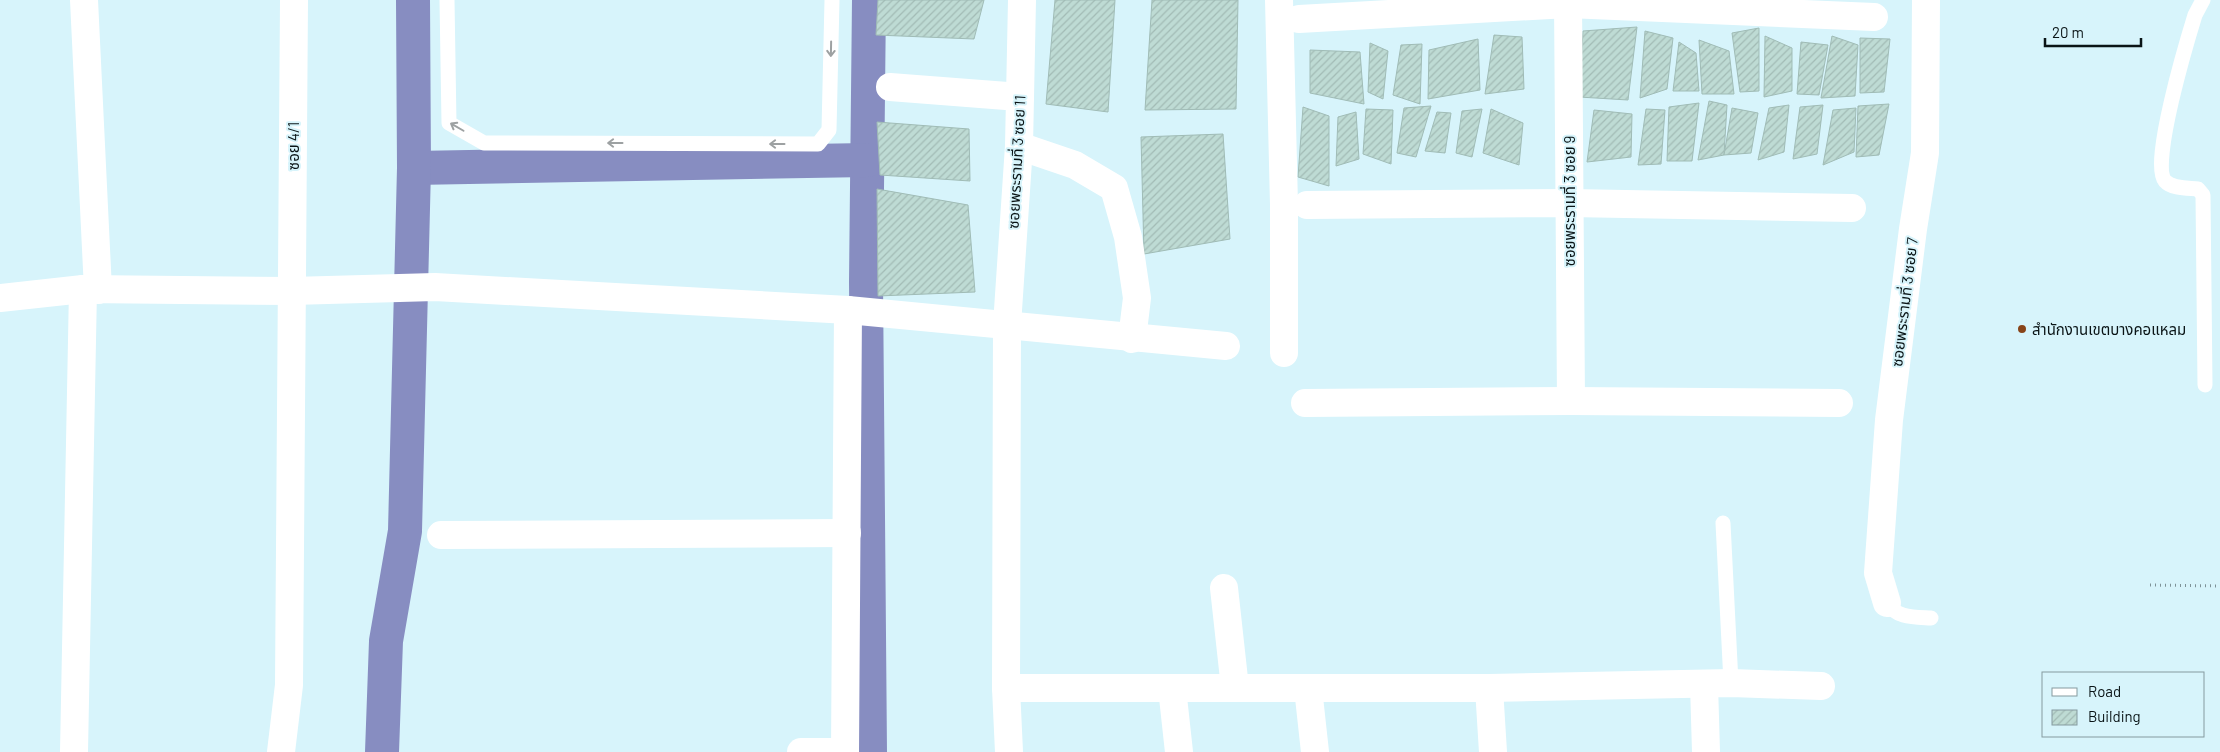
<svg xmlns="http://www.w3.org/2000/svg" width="2220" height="752" font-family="Barlow,'Noto Sans Thai',sans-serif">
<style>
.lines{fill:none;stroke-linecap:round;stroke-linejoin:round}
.canal{stroke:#878dc1;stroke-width:34}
.building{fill:url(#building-hatch);stroke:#a0bcb6}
.path{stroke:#7d9297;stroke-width:3;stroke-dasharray:1 4;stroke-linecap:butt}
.service{stroke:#fff;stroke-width:15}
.minor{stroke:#fff;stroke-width:28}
.oneway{stroke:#9da1a2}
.poi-dot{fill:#884419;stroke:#d7f4fb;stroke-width:2}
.labels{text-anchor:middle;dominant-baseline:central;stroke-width:4;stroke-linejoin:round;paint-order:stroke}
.street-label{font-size:15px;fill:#0a1416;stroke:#d7f4fb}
.poi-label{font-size:15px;fill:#0a1416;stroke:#d7f4fb;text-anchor:start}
</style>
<defs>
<pattern id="building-hatch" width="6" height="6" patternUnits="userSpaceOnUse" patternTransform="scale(1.25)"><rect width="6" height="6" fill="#bedbd4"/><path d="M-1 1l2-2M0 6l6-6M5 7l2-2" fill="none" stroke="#a2bbb5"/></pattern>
</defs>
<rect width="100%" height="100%" fill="#d7f4fb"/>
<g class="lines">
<!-- canal -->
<g class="canal">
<path d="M869 0 866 282 870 752"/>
<path d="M414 168 868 160"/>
<path d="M382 752 386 641 405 531 414 168 413 0"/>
</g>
</g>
<!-- building -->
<g class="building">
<path d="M878 0H984L974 39 876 35Z"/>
<path d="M1055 0H1115L1108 112 1046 104Z"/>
<path d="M1152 0H1238L1236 109 1145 110Z"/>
<path d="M1637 27 1628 100 1579 97 1583 31Z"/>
<path d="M1759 28V91L1740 92 1732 33Z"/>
<path d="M1645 31 1673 38 1667 89 1640 98Z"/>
<path d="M1494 35 1522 37 1524 89 1485 94Z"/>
<path d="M1765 36 1792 48V91L1764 97Z"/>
<path d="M1832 36 1858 45 1855 96 1821 98Z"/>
<path d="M1860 38 1890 39 1884 92 1860 93Z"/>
<path d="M1478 39 1480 90 1428 99 1429 50Z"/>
<path d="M1699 40 1729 51 1734 94H1702Z"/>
<path d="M1679 42 1696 53 1699 91H1673Z"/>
<path d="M1801 42 1828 45 1819 95 1797 94Z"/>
<path d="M1370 43 1388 51 1383 99 1368 92Z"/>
<path d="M1422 44 1420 104 1393 95 1401 45Z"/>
<path d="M1310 50 1360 52 1364 104 1310 93Z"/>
<path d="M1709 101 1727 105 1724 155 1698 160Z"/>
<path d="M1699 103 1692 161H1667L1669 107Z"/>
<path d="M1889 104 1879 155 1856 157 1858 106Z"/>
<path d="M1789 105 1784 152 1758 160 1769 108Z"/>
<path d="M1823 105 1817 154 1793 159 1800 107Z"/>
<path d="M1431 106 1416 157 1397 153 1404 108Z"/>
<path d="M1303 107 1329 116V186L1298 177Z"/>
<path d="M1732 108 1758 113 1751 153 1724 155Z"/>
<path d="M1856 108 1854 152 1823 165 1833 110Z"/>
<path d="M1366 109 1393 110 1391 164 1363 154Z"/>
<path d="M1482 109 1472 157 1456 153 1462 111Z"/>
<path d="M1491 109 1523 123 1519 165 1483 153Z"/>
<path d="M1646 109 1665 110 1661 164 1638 165Z"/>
<path d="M1594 110 1632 114 1631 157 1587 162Z"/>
<path d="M1356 112 1359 159 1336 166 1338 117Z"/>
<path d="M1437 112 1451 113 1445 153 1425 151Z"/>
<path d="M877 122 969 129 970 181 880 175Z"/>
<path d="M1223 134 1230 239 1144 254 1141 137Z"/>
<path d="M877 189 968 205 975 292 878 296Z"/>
</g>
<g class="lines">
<!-- path -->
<path class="path" d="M2150 585 2220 586"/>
<!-- service -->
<g class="service">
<path d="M447 0 449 123 484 143 818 144 829 130 832 0"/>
<path d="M2203 0 2195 15C2187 41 2150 164 2165 181 2172 189 2188 188 2198 189L2203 195 2205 385"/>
<path d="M1723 523 1731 683"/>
<path d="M1887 603C1896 618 1914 617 1931 618"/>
</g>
<!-- minor -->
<g class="minor">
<path d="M84 0 98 290"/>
<path d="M1279 0 1284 205V353"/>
<path d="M1568 0 1571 401"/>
<path d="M1299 19 1568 4 1874 17"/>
<path d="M890 87 1020 97"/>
<path d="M1019 146 1075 165 1114 188 1128 237 1137 298 1132 339"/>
<path d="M1307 205 1569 203 1852 208"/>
<path d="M0 298 83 289 292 291 435 287 848 310 1226 346"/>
<path d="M1305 403 1571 401 1839 403"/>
<path d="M441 535 847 533"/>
<path d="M1224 588 1235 688"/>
<path d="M1887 603 1878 573 1889 420 1913 229 1925 153 1926 0"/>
<path d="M1704 684 1706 752"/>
<path d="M1006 688H1489L1731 683 1821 686"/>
<path d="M1172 688 1179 752"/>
<path d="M1308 688 1315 752"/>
<path d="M1489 688 1493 752"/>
<path d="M74 752 83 289"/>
<path d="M281 752 289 685 294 0"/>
<path d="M801 752H845"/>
<path d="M845 752 848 310"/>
<path d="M1009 752 1006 688 1007 325 1019 146 1022 0"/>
</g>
</g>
<!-- one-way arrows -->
<defs><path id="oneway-shaft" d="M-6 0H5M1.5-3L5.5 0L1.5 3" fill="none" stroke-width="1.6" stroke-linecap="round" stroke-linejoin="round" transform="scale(1.25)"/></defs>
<g class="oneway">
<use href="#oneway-shaft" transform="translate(831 49) rotate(91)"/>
<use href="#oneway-shaft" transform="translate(457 127) rotate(-150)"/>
<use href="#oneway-shaft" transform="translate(615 143) rotate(-180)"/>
<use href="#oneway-shaft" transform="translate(777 144) rotate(-180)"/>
</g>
<!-- markers -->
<circle class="poi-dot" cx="2022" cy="329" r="5"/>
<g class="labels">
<!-- street labels -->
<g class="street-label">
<text transform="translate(293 146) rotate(-90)">ซอย 4/1</text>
<text transform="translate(1016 162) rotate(-87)">ซอยพระรามที่ 3 ซอย 11</text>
<text transform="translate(1569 201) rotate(-90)">ซอยพระรามที่ 3 ซอย 9</text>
<text transform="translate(1904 302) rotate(-83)">ซอยพระรามที่ 3 ซอย 7</text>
</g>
<!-- poi labels -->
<g class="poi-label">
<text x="2032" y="329">สำนักงานเขตบางคอแหลม</text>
</g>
</g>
<!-- legend -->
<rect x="2042" y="672" width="162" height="65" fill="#d7f4fb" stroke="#859a9f"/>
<rect x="2052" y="688" width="25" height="8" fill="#ffffff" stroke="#859a9f"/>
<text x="2088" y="697" font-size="15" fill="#0a1416">Road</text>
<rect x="2052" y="710" width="25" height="15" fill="url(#building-hatch)" stroke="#859a9f"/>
<text x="2088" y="722" font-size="15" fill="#0a1416">Building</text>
<!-- scale -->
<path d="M2045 38v8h96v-8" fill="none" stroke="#0a1416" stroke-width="2.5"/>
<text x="2052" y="38" font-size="15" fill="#0a1416" stroke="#d7f4fb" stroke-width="4" paint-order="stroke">20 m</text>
</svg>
